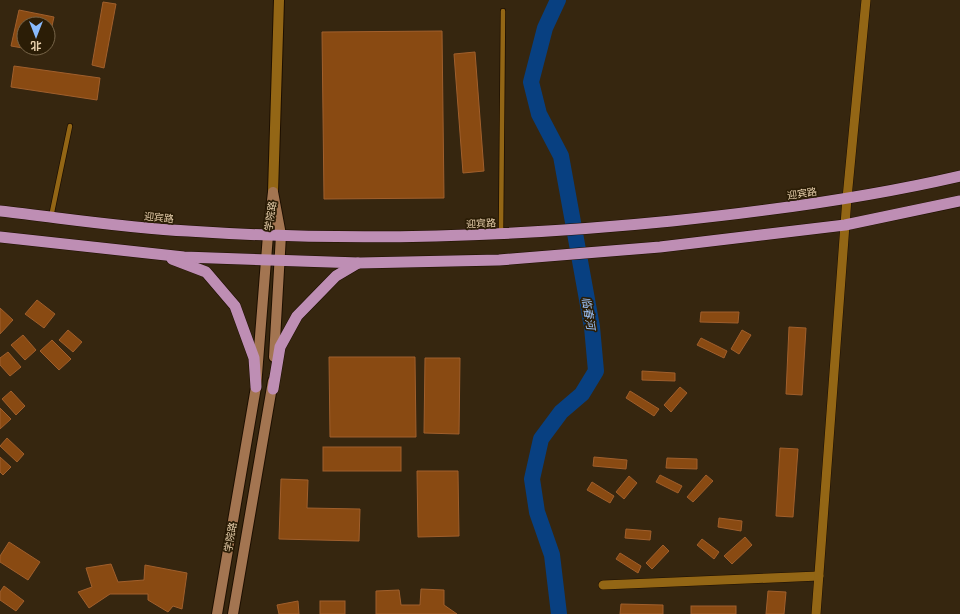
<svg xmlns="http://www.w3.org/2000/svg" width="960" height="614" font-family="'Noto Serif','Noto Sans SC',serif">
<style>
.lines{fill:none;stroke-linecap:round;stroke-linejoin:round}
.river{stroke:#084081;stroke-width:16}
.building{fill:#894a12;stroke:#a05f2c}
.service-casing{stroke:#1d0f00;stroke-width:6}
.minor-casing{stroke:#1d0f00;stroke-width:10}
.tertiary-casing{stroke:#1d0f00;stroke-width:12}
.secondary-casing{stroke:#1d0f00;stroke-width:12}
.trunk-casing{stroke:#1d0f00;stroke-width:12}
.service{stroke:#936615;stroke-width:4.5}
.minor{stroke:#936615;stroke-width:9}
.tertiary{stroke:#936615;stroke-width:10}
.secondary{stroke:#a37551;stroke-width:10}
.trunk{stroke:#be8eb4;stroke-width:11}
.labels{text-anchor:middle;dominant-baseline:central;stroke-width:3.5;stroke-linejoin:round;paint-order:stroke}
.street-label{font-size:10px;fill:#e9d1ae;stroke:#2b1d06}
.water-label{font-size:11px;font-style:italic;fill:#9dc6fe;stroke:#2b1d06}
</style>
<rect width="100%" height="100%" fill="#36260f"/>
<g class="lines">
<!-- river -->
<path class="river" d="M558 0 545 28 531 82 539 114 561 156 592 327 596 371 582 394 561 412 541 439 532 479 537 512 552 555 559 614"/>
</g>
<!-- building -->
<g class="building">
<path d="M103 2 116 4 104 68 92 65Z"/>
<path d="M19 10 54 17 48 44V24H24V48H47L46 52 11 46Z"/>
<path d="M442 31 444 198 324 199 322 32Z"/>
<path d="M475 52 484 171 463 173 454 54Z"/>
<path d="M14 66 100 78 97 100 11 87Z"/>
<path d="M37 300 55 314 44 328 25 314Z"/>
<path d="M0 308 13 320 0 334Z"/>
<path d="M701 312H739L738 323 700 322Z"/>
<path d="M789 327 806 328 802 395 786 394Z"/>
<path d="M68 330 82 342 73 352 59 340Z"/>
<path d="M742 330 751 335 739 354 731 349Z"/>
<path d="M23 335 36 350 25 360 11 345Z"/>
<path d="M701 338 727 351 724 358 697 345Z"/>
<path d="M52 340 71 359 59 370 40 351Z"/>
<path d="M8 352 21 367 10 376 0 365V358Z"/>
<path d="M329 357H415L416 437H330Z"/>
<path d="M425 358H460L459 434 424 433Z"/>
<path d="M642 371 675 373V381L642 380Z"/>
<path d="M680 387 687 393 671 412 664 405Z"/>
<path d="M11 391 25 406 16 415 2 399Z"/>
<path d="M630 391 659 409 654 416 626 398Z"/>
<path d="M0 408 11 419 0 429Z"/>
<path d="M7 438 24 454 17 462 0 446Z"/>
<rect x="323" y="447" width="78" height="24"/>
<path d="M780 448 798 449 793 517 776 516Z"/>
<path d="M0 457 11 467 3 475 0 472Z"/>
<path d="M594 457 627 460 626 469 593 466Z"/>
<path d="M667 458 697 459V469L666 468Z"/>
<path d="M417 471H458L459 536 418 537Z"/>
<path d="M660 475 682 486 678 493 656 482Z"/>
<path d="M706 475 713 481 693 502 687 497Z"/>
<path d="M629 476 637 483 624 499 616 492Z"/>
<path d="M281 479 308 480 307 508 360 509 359 541 279 539Z"/>
<path d="M592 482 614 496 610 503 587 490Z"/>
<path d="M719 518 742 521 741 531 718 527Z"/>
<path d="M626 529 651 531 650 540 625 538Z"/>
<path d="M745 537 752 545 732 564 724 556Z"/>
<path d="M702 539 719 552 714 559 697 545Z"/>
<path d="M9 542 40 562 28 580 0 562V556Z"/>
<path d="M663 545 669 551 652 569 646 563Z"/>
<path d="M620 553 641 566 638 573 616 559Z"/>
<path d="M111 564 118 582 144 580 145 565 187 573 182 609 173 606 168 612 148 600V594H110L89 608 78 592 92 587 86 568Z"/>
<path d="M4 586 24 601 16 611 0 600V592Z"/>
<path d="M421 589 444 590V605L457 614H376V591L399 590 401 605H420Z"/>
<path d="M768 591 786 592 784 614H766Z"/>
<path d="M298 601 299 614H279L277 605Z"/>
<rect x="320" y="601" width="25" height="13"/>
<path d="M621 604 663 605V614H620Z"/>
<rect x="691" y="606" width="45" height="8"/>
</g>
<g class="lines">
<defs>
<g id="service">
<path d="M51 217 70 126"/>
<path d="M501 232 503 11"/>
</g>
<g id="minor">
<path d="M603 585 819 576"/>
<path d="M816 614 847 198 866 0"/>
</g>
<path id="tertiary" d="M273 192 279 0"/>
<g id="secondary">
<path d="M217 614 256 387 268 235 273 192 281 235 274 357"/>
<path d="M233 614 273 381"/>
</g>
<g id="trunk">
<path d="M0 211C63 218 125 228 188 231 350 242 511 237 672 221 769 211 865 198 960 176"/>
<path d="M0 237 184 257 359 263 499 260 660 247 845 225 960 201"/>
<path d="M172 259 206 272 235 306 254 358 256 387"/>
<path d="M273 389 280 347 297 316 336 276 358 263"/>
</g>
</defs>
<!-- service casing -->
<use href="#service" class="service-casing"/>
<!-- minor casing -->
<use href="#minor" class="minor-casing"/>
<!-- tertiary casing -->
<use href="#tertiary" class="tertiary-casing"/>
<!-- secondary casing -->
<use href="#secondary" class="secondary-casing"/>
<!-- trunk casing -->
<use href="#trunk" class="trunk-casing"/>
<!-- service -->
<use href="#service" class="service"/>
<!-- minor -->
<use href="#minor" class="minor"/>
<!-- tertiary -->
<use href="#tertiary" class="tertiary"/>
<!-- secondary -->
<use href="#secondary" class="secondary"/>
<!-- trunk -->
<use href="#trunk" class="trunk"/>
</g>
<g class="labels">
<!-- street labels -->
<g class="street-label">
<text transform="translate(802 193) rotate(-9)">迎宾路</text>
<text transform="translate(270 216) rotate(-82)">学院路</text>
<text transform="translate(159 217) rotate(6)">迎宾路</text>
<text transform="translate(481 223) rotate(-3)">迎宾路</text>
<text transform="translate(230 537) rotate(-80)">学院路</text>
</g>
<!-- water labels -->
<g class="water-label">
<text transform="translate(589 313) rotate(81)">临春河</text>
</g>
</g>
<!-- north arrow -->
<g transform="translate(36 36) rotate(180)"><circle r="19" fill="#2b1d06" stroke="#776549"/>
<path d="M0-3L7 15L0 10L-7 15Z" fill="#89bafc"/>
<text y="-6" font-size="11" font-weight="bold" text-anchor="middle" fill="#e9d1ae">北</text>
</g>
</svg>
